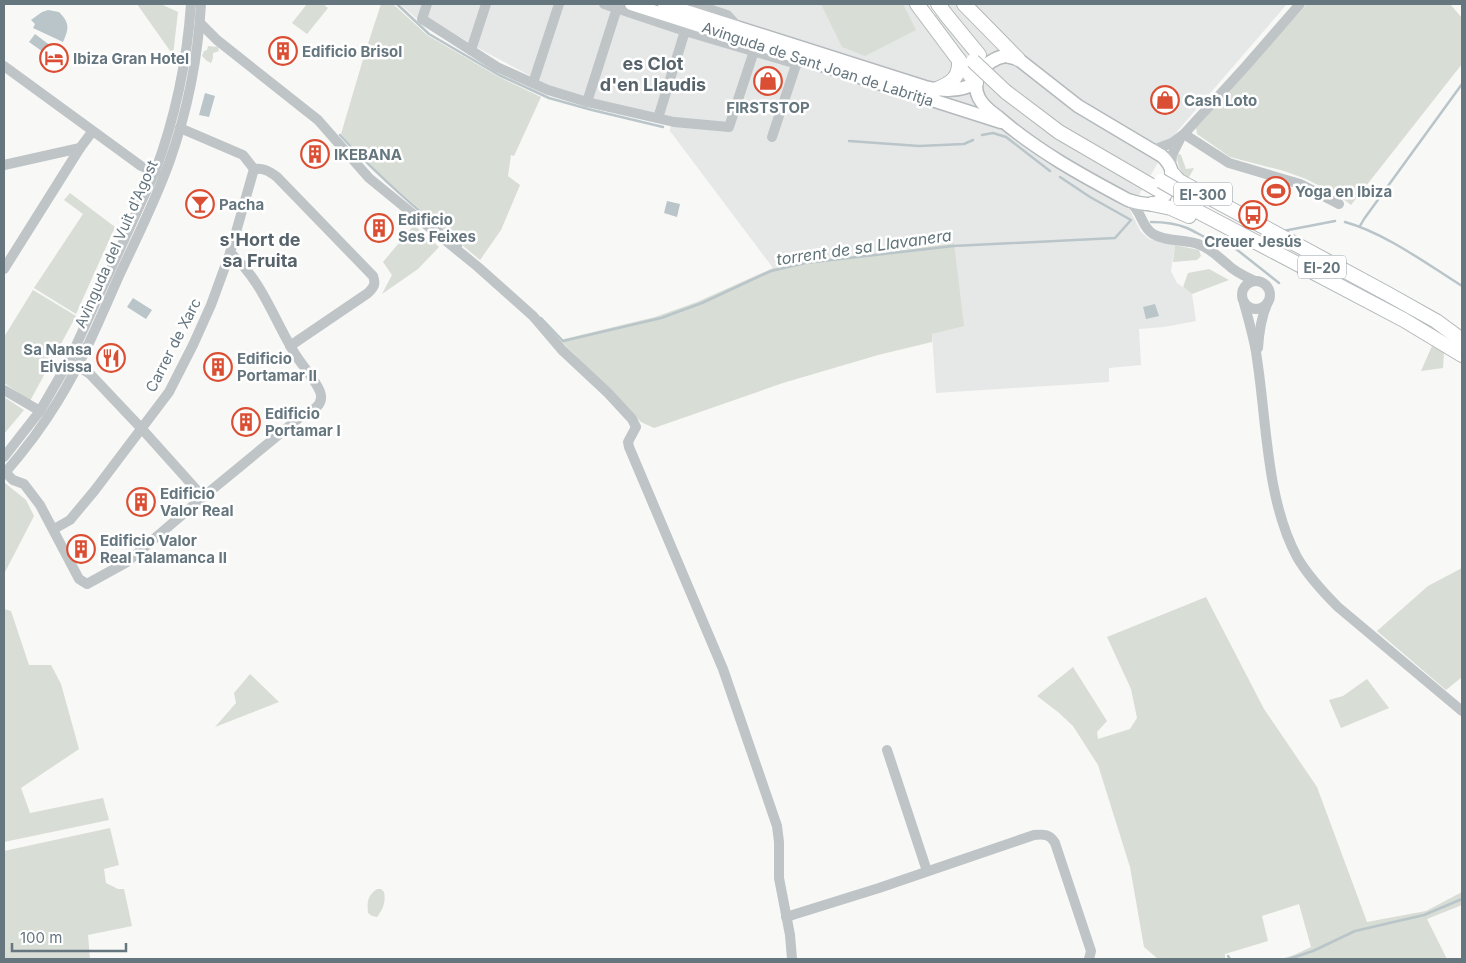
<svg xmlns="http://www.w3.org/2000/svg" width="1466" height="963" font-family="Inter,sans-serif">
<style>
.built{fill:#e6e8e7}
.green{fill:#d8ddd5}
.water{fill:#b9c5c9}
.lines{fill:none;stroke-linecap:round;stroke-linejoin:round}
.stream{stroke:#b9c5c9;stroke-width:2.5}
.major-casing{stroke:#b3b9bc;stroke-width:15}
.highway-casing{stroke:#b3b8ba;stroke-width:16}
.minor{stroke:#bfc4c7;stroke-width:10}
.major{stroke:#fff;stroke-width:12}
.highway{stroke:#fff;stroke-width:14}
.highway-bridge-casing{stroke:#b3b8ba;stroke-width:16;stroke-linecap:butt}
.highway-bridge{stroke:#fff;stroke-width:14}
.labels{text-anchor:middle;dominant-baseline:central;stroke-width:5;stroke-linejoin:round;paint-order:stroke}
.shield{fill:#fff;stroke:#939fa5;stroke-width:1}
.shield-label{font-size:14px;font-weight:bold;fill:#65767f}
.poi-label{font-size:15px;font-weight:bold;fill:#65767f;stroke:#fff;text-anchor:start}
.street-label{font-size:15px;fill:#65767f;stroke:#fff}
.water-label{font-size:16px;font-style:italic;fill:#607479;stroke:#fff}
.quarter-label{font-size:18px;font-weight:bold;fill:#56636b;stroke:#fff}
</style>
<rect width="100%" height="100%" fill="#f8f8f6"/>
<!-- built -->
<path class="built" d="M400 4H910L922 23 952 4H1287L1175 134 1130 210 1141 232 1149 239 1175 245 1171 271 1177 283 1192 294 1196 321 1164 327 1139 329 1141 365 1109 368V382L936 393 932 334 953 243 773 268 670 131 671 117 585 98 551 87 478 48 428 17 416 18Z"/>
<!-- green -->
<g class="green">
<path d="M137 4H161L178 12 173 55Z"/>
<path d="M307 4H323L328 8 307 34 292 23Z"/>
<path d="M381 4H393L427 35 499 77 541 97 514 156 511 155 508 176 520 185 501 230 480 260 424 213 369 165 341 134 364 56Z"/>
<path d="M821 4H903L916 30 865 56 842 47Z"/>
<path d="M1307 4H1450L1462 18V64L1351 205 1338 195 1306 179 1284 171 1230 157 1197 134 1196 128Z"/>
<path d="M208 46 218 47 219 51 213 53V58L211 63 207 61 202 56 204 51 207 50Z"/>
<path d="M1179 154 1181 155 1186 169 1194 168 1188 179C1180 174 1177 163 1177 155Z"/>
<path d="M70 193 115 227 76 314 34 288 83 214 64 200Z"/>
<path d="M414 225 439 247 418 269 382 294 392 275 383 262Z"/>
<path d="M954 243 964 326 932 334V342L878 355 783 383 654 428 641 422 560 340 655 317 697 302 773 268Z"/>
<path d="M1175 245 1199 250 1201 256 1197 260 1173 262Z"/>
<path d="M1209 269 1229 280 1192 294 1183 287 1188 273Z"/>
<path d="M33 290 76 316 30 401 4 383V337Z"/>
<path d="M1432 346 1444 352 1443 368 1421 371Z"/>
<path d="M4 397 24 410 4 434Z"/>
<path d="M5 483 26 500 34 516 4 574V485Z"/>
<path d="M1462 568V677L1446 690 1377 631 1428 586Z"/>
<path d="M1206 597 1264 709 1317 787 1367 922 1426 911 1462 892V905L1427 919 1447 959H1281L1294 955 1311 947 1299 904 1262 916 1268 941 1225 954V959H1158L1144 947 1130 867 1098 765 1073 726 1058 712 1037 696 1073 667 1107 721 1097 732 1098 739 1130 729 1137 718 1131 689 1107 637Z"/>
<path d="M4 609 11 611 29 665H51L61 684 79 749 21 788 30 813 103 798 109 820 4 842Z"/>
<path d="M250 674 279 702 215 727 236 703 234 693Z"/>
<path d="M1367 679 1389 708 1341 728 1329 700 1343 696Z"/>
<path d="M110 828 119 865 104 869 106 883 118 889H124L132 926 88 935 90 959H4V851Z"/>
<path d="M377 889H381L384 892C386 902 383 909 377 917L372 916 368 913C367 902 367 896 377 889Z"/>
</g>
<!-- water -->
<g class="water">
<path d="M48 10 59 12C70 23 69 29 63 42L33 28 35 24 31 20 42 12Z"/>
<path d="M35 34 51 46 46 54 29 42Z"/>
<path d="M205 93 215 96 209 117 199 115Z"/>
<path d="M667 201 680 204 677 217 664 213Z"/>
<path d="M133 298 152 310 146 319 127 307Z"/>
<path d="M1155 304 1159 316 1146 319 1143 307Z"/>
</g>
<g class="lines">
<!-- stream -->
<g class="stream">
<path d="M397 4 429 34 499 75 549 98 592 110 663 127"/>
<path d="M340 135C372 170 406 200 442 230"/>
<path d="M982 135 993 133 1006 137 1050 171"/>
<path d="M849 141 919 146 964 144 973 140"/>
<path d="M1151 222C1164 222 1175 223 1187 228 1199 233 1218 247 1231 245L1279 283"/>
<path d="M1345 222C1385 233 1427 264 1462 286"/>
<path d="M1360 226 1364 219 1462 84"/>
<path d="M1283 231 1335 221"/>
<path d="M446 234 461 246"/>
<path d="M541 318 563 341 661 318 702 303 771 271 805 263 953 246 1115 238 1131 220 1090 197 1060 177"/>
<path d="M1228 956 1230 959"/>
<path d="M1289 959 1313 951 1355 931 1424 915 1462 899"/>
</g>
<defs>
<g id="major">
<path d="M631 4 1001 122"/>
<path d="M664 4 925 87C943 91 959 92 976 83"/>
<path d="M1005 56 1018 59 1078 106 1162 156C1166 160 1169 163 1171 169 1175 182 1166 201 1152 204 1144 205 1135 202 1128 200 1083 176 1037 151 998 117 991 112 983 106 979 98 975 90 975 81 980 73 986 64 994 58 1005 56Z"/>
</g>
<g id="highway">
<path d="M917 4 976 83"/>
<path d="M938 4 947 16 979 55"/>
<path d="M964 4 1018 59"/>
<path d="M937 89C952 83 960 77 959 60"/>
<path d="M1006 92 1059 132 1157 189"/>
<path d="M1172 173 1179 181 1386 293 1436 321 1462 340"/>
<path d="M1178 201 1404 320 1462 355"/>
<path d="M1152 204 1171 208 1189 216"/>
</g>
</defs>
<!-- major casing -->
<use href="#major" class="major-casing"/>
<!-- highway casing -->
<use href="#highway" class="highway-casing"/>
<!-- minor -->
<g class="minor">
<path d="M427 4 422 19 497 67 548 90 587 102 674 122 729 127 754 51"/>
<path d="M604 4 685 31 797 64"/>
<path d="M694 4 727 15 738 27"/>
<path d="M200 23 217 40 318 120 369 178 478 267 533 316 562 350 608 393 632 419 636 427 628 442 629 447 723 669 777 826 779 842V878L790 935 792 959"/>
<path d="M471 50 486 4"/>
<path d="M4 66 141 166 155 172"/>
<path d="M533 83 559 4"/>
<path d="M587 102 617 8"/>
<path d="M658 118 685 31"/>
<path d="M180 128 243 155 254 169"/>
<path d="M1184 134 1229 163 1300 184 1339 204"/>
<path d="M772 137 798 59"/>
<path d="M1153 150 1172 143 1184 134 1245 67 1300 4"/>
<path d="M4 165 80 148"/>
<path d="M1171 167 1172 155 1180 139"/>
<path d="M254 169C264 168 269 171 277 177L373 276C376 284 374 287 368 293L290 346"/>
<path d="M1128 200C1132 203 1135 207 1138 212 1143 220 1144 228 1153 234 1166 242 1184 239 1198 244 1210 248 1217 256 1227 264 1234 271 1244 276 1253 280"/>
<path d="M4 269 80 148 92 132"/>
<circle cx="1256" cy="295" r="14"/>
<path d="M1244 303C1249 322 1255 341 1257 359 1267 423 1266 499 1297 557 1308 576 1323 592 1338 607L1462 711"/>
<path d="M1258 348C1259 333 1261 318 1267 304"/>
<path d="M78 366 90 374 142 429 203 497"/>
<path d="M4 390 40 411"/>
<path d="M4 457 40 411 69 361 155 172C175 118 187 62 191 4"/>
<path d="M5 472 13 480 24 484 40 505 79 579 87 584 127 562 203 497 304 414C312 411 322 406 321 396 321 387 302 365 297 357 275 323 262 279 230 253"/>
<path d="M4 474C24 451 43 426 58 401 82 362 100 319 118 278 136 239 156 200 170 160 188 109 198 57 201 4"/>
<path d="M54 529 70 520 95 490 169 392 193 345 211 305 230 253 254 169"/>
<path d="M887 750 927 871"/>
<path d="M786 917 879 888 1034 835C1044 834 1050 834 1055 843L1091 951 1089 959"/>
</g>
<!-- major -->
<use href="#major" class="major"/>
<!-- highway -->
<use href="#highway" class="highway"/>
<defs>
<g id="highway-bridge">
<path d="M973 61 1006 92"/>
<path d="M1161 181 1182 193"/>
</g>
</defs>
<!-- highway-bridge casing -->
<use href="#highway-bridge" class="highway-bridge-casing"/>
<!-- highway-bridge -->
<use href="#highway-bridge" class="highway-bridge"/>
</g>
<!-- icons -->
<defs>
<symbol id="building-ring" viewBox="-11 -11 22 22"><circle r="9.5" fill="#fff" stroke="#da4f34" stroke-width="1.5"/><path d="M-4-6H4V6H1V3H-1V6H-4ZM-2.5-4.3h1.7v1.8h-1.7ZM.8-4.3h1.7v1.8H.8ZM-2.5-1h1.7V.8h-1.7ZM.8-1h1.7V.8H.8Z" fill="#da4f34"/></symbol>
<symbol id="hotel-ring" viewBox="-11 -11 22 22"><circle r="9.5" fill="#fff" stroke="#da4f34" stroke-width="1.5"/><path d="M-6-4.5h1.5V1H6V5H4.5V3h-9V5H-6ZM-4 0a1.8 1.8 0 1 1 3.6 0ZM.5 0V-2.5h3Q6-2.5 6 0Z" fill="#da4f34"/></symbol>
<symbol id="shop-ring" viewBox="-11 -11 22 22"><circle r="9.5" fill="#fff" stroke="#da4f34" stroke-width="1.5"/><path d="M-5-2.5h2.3a2.7 3.5 0 0 1 5.4 0H5L5.5 6h-11ZM-1.5-2.5h3a1.5 2.3 0 0 0-3 0Z" fill="#da4f34"/></symbol>
<symbol id="stadium-ring" viewBox="-11 -11 22 22"><circle r="9.5" fill="#fff" stroke="#da4f34" stroke-width="1.5"/><path d="M0-5a6.5 5 0 1 0 0 10a6.5 5 0 1 0 0-10ZM-3.5-1.8h7v3.6h-7Z" fill="#da4f34"/></symbol>
<symbol id="bar-ring" viewBox="-11 -11 22 22"><circle r="9.5" fill="#fff" stroke="#da4f34" stroke-width="1.5"/><path d="M-6-5H6L.8 .8V4.5H3.5V6h-7V4.5H-.8V.8Z" fill="#da4f34"/></symbol>
<symbol id="bus-ring" viewBox="-11 -11 22 22"><circle r="9.5" fill="#fff" stroke="#da4f34" stroke-width="1.5"/><path d="M-5-6H5V4H4V6H2V4H-2V6H-4V4H-5ZM-3.5-4V0h7V-4ZM-3.5 1.2v1.5H-2V1.2ZM2 1.2v1.5H3.5V1.2Z" fill="#da4f34"/></symbol>
<symbol id="restaurant-ring" viewBox="-11 -11 22 22"><circle r="9.5" fill="#fff" stroke="#da4f34" stroke-width="1.5"/><path d="M-5-6h1v4h1v-4h1v4h1v-4h1v5L-1.5 .5V6h-2V.5L-5-1ZM5-6V6H3V1.5H1.5Q1.5-4 5-6Z" fill="#da4f34"/></symbol>
</defs>
<g fill-rule="evenodd">
<use href="#building-ring" x="267" y="35" width="32" height="32"/>
<use href="#hotel-ring" x="38" y="42" width="32" height="32"/>
<use href="#shop-ring" x="752" y="65" width="32" height="32"/>
<use href="#shop-ring" x="1149" y="84" width="32" height="32"/>
<use href="#building-ring" x="299" y="138" width="32" height="32"/>
<use href="#stadium-ring" x="1260" y="175" width="32" height="32"/>
<use href="#bar-ring" x="184" y="188" width="32" height="32"/>
<use href="#bus-ring" x="1237" y="199" width="32" height="32"/>
<use href="#building-ring" x="363" y="212" width="32" height="32"/>
<use href="#restaurant-ring" x="95" y="342" width="32" height="32"/>
<use href="#building-ring" x="202" y="351" width="32" height="32"/>
<use href="#building-ring" x="230" y="406" width="32" height="32"/>
<use href="#building-ring" x="125" y="486" width="32" height="32"/>
<use href="#building-ring" x="65" y="533" width="32" height="32"/>
</g>
<g class="labels">
<!-- shield labels -->
<g class="shield">
<rect x="1174" y="182.5" width="58" height="23" rx="4"/>
<rect x="1298" y="255.5" width="48" height="23" rx="4"/>
</g>
<g class="shield-label">
<text x="1203" y="194">EI-300</text>
<text x="1322" y="267">EI-20</text>
</g>
<!-- poi labels -->
<g class="poi-label">
<text x="302" y="51">Edificio Brisol</text>
<text x="73" y="58">Ibiza Gran Hotel</text>
<text x="1184" y="100">Cash Loto</text>
<text x="768" y="107" text-anchor="middle">FIRSTSTOP</text>
<text x="334" y="154">IKEBANA</text>
<text x="1295" y="191">Yoga en Ibiza</text>
<text x="219" y="204">Pacha</text>
<text x="398" y="219">Edificio<tspan x="398" dy="17">Ses Feixes</tspan></text>
<text x="1253" y="241" text-anchor="middle">Creuer Jesús</text>
<text x="92" y="349" text-anchor="end">Sa Nansa<tspan x="92" dy="17">Eivissa</tspan></text>
<text x="237" y="358">Edificio<tspan x="237" dy="17">Portamar II</tspan></text>
<text x="265" y="413">Edificio<tspan x="265" dy="17">Portamar I</tspan></text>
<text x="160" y="493">Edificio<tspan x="160" dy="17">Valor Real</tspan></text>
<text x="100" y="540">Edificio Valor<tspan x="100" dy="17">Real Talamanca II</tspan></text>
</g>
<!-- street labels -->
<g class="street-label">
<text transform="translate(818 64) rotate(18)">Avinguda de Sant Joan de Labritja</text>
<text transform="translate(116 244) rotate(-66)">Avinguda del Vuit d'Agost</text>
<text transform="translate(173 345) rotate(-63)">Carrer de Xarc</text>
</g>
<!-- water labels -->
<g class="water-label">
<text transform="translate(864 247) rotate(-8)">torrent de sa Llavanera</text>
</g>
<!-- quarter labels -->
<g class="quarter-label">
<text x="653" y="63">es Clot<tspan x="653" dy="21">d'en Llaudis</tspan></text>
<text x="260" y="239">s'Hort de<tspan x="260" dy="21">sa Fruita</tspan></text>
</g>
</g>
<!-- border -->
<rect width="1466" height="963" fill="none" stroke="#65767f" stroke-width="10"/>
<!-- scale -->
<path d="M12 943v8h114v-8" fill="none" stroke="#65767f" stroke-width="2.5"/>
<text x="20" y="943" font-size="15" fill="#65767f" stroke="#ffffff" stroke-width="4" paint-order="stroke">100 m</text>
</svg>
